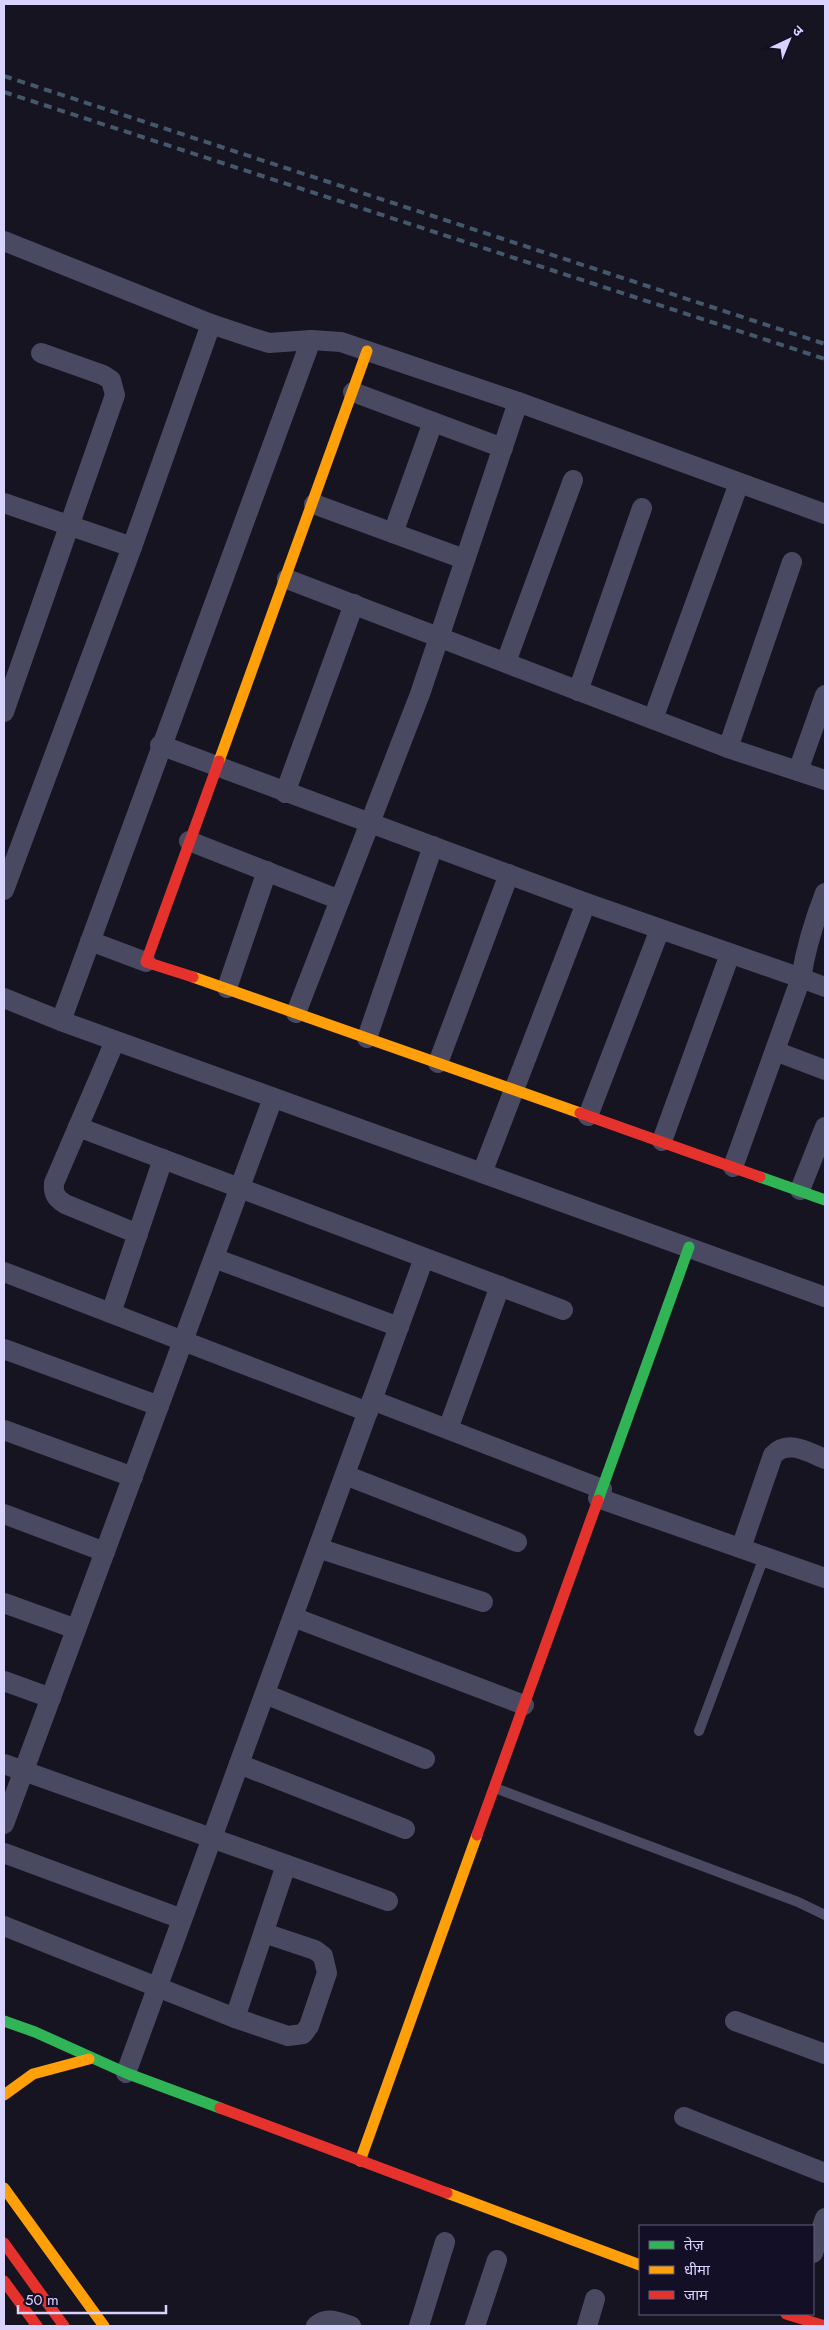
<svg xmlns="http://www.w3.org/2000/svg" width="829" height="2330" font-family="Jost,'Noto Sans Devanagari',sans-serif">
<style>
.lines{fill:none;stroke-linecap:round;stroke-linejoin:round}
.lane{stroke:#4a4962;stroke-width:10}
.street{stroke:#4a4962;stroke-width:20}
.fast{stroke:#30b455;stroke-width:11}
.slow{stroke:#ff9f0a;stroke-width:11}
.jam{stroke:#e5322d;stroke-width:11}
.rail{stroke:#43596b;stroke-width:4;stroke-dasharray:8 6;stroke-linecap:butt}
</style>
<rect width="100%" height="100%" fill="#161421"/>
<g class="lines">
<!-- lane -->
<g class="lane">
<path d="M699 1731 764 1557"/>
<path d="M495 1788 798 1902 825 1915"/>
</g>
<!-- street -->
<g class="street">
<path d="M4 241 211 324 253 338 269 343 311 340 341 342 518 402 825 514"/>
<path d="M353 392 503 448"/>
<path d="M4 503 132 547"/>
<path d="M314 504 464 559"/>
<path d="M393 533 433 422"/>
<path d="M287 579 728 748 825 780"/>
<path d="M506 662 573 480"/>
<path d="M578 691 642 508"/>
<path d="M4 712 115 395 111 380 103 375 41 353"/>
<path d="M653 719 739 483"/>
<path d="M160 745 586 903 801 978C806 948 814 921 825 893"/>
<path d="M728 748 792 562"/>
<path d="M798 771 825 695"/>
<path d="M285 793 354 604"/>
<path d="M189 841 340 900"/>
<path d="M4 890 132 547 211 324"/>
<path d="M90 941 146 962"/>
<path d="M227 988 267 871"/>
<path d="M4 998 61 1021 825 1297"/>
<path d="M296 1013 420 694 518 402"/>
<path d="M61 1021C143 794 229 567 311 340"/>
<path d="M367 1038 433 846"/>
<path d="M115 1041 54 1183C53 1194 56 1198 65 1204L138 1234"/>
<path d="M775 1051 825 1070"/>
<path d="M438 1063 509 874"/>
<path d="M588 1116 660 929"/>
<path d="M78 1127 563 1310"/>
<path d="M662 1141 730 954"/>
<path d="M733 1167 801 978 825 987"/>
<path d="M482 1173 586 903"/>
<path d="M800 1190 825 1127"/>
<path d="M214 1258 399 1327"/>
<path d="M4 1272 368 1412"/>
<path d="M111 1313 163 1159"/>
<path d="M4 1349 159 1406"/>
<path d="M372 1400 602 1489"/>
<path d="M448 1429 500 1286"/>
<path d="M4 1430 133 1477"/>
<path d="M345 1475 517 1542"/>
<path d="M598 1498 825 1578"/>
<path d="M4 1514 105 1552"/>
<path d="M318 1548 483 1602"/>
<path d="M741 1548 773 1455C788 1439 808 1452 825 1459"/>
<path d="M4 1603 76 1629"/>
<path d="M293 1617 524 1705"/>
<path d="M4 1681 51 1698"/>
<path d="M265 1694 425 1759"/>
<path d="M4 1764 388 1901"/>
<path d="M239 1764 405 1829"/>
<path d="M4 1824 273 1098"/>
<path d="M4 1853 182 1919"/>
<path d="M4 1926 235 2018 286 1865"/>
<path d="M235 2018 288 2036 303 2034 309 2026 327 1973 323 1956 315 1950 264 1933"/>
<path d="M735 2021 825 2054"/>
<path d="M126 2073 424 1258"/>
<path d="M684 2117 825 2173"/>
<path d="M813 2253 825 2218"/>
<path d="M316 2326C327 2316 338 2322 351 2326"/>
<path d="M419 2326 445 2242"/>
<path d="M475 2326 497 2260"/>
<path d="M587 2326 595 2299"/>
</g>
<!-- fast -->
<g class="fast">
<path d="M760 1177 825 1200"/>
<path d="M598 1500 689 1247"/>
<path d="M4 2021 35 2032 126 2073 220 2108"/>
</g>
<!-- slow -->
<g class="slow">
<path d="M219 761 367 351"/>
<path d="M193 977 580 1113"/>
<path d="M4 2095 33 2074 89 2059"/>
<path d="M360 2161 477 1835"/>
<path d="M4 2188 104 2326"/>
<path d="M447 2193 640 2265"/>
</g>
<!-- jam -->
<g class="jam">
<path d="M193 977 146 962 219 761"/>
<path d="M580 1113 760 1177"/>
<path d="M477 1835 598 1500"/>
<path d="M220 2108 447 2193"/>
<path d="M4 2243 64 2326"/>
<path d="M4 2281 37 2326"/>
<path d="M786 2314 825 2326"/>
</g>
<!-- rail -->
<g class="rail">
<path d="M4 76 825 344"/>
<path d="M4 92 825 359"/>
</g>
</g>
<!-- border -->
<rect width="829" height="2330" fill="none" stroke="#d9d4ff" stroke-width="10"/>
<!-- legend -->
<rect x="639" y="2225" width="175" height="90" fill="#130f26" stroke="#625e7d"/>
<rect x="649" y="2241" width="25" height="8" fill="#30b455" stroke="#625e7d"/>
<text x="684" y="2250" font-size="15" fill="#d9d4ff">तेज़</text>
<rect x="649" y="2266" width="25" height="8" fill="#ff9f0a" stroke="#625e7d"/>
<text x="684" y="2275" font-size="15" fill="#d9d4ff">धीमा</text>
<rect x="649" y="2291" width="25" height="8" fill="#e5322d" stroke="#625e7d"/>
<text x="684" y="2300" font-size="15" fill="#d9d4ff">जाम</text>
<!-- north arrow -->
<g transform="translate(789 40) rotate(44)" stroke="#130f26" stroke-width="4" paint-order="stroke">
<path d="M0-4L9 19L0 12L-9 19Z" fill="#d9d4ff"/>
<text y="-8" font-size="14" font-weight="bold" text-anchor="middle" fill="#d9d4ff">उ</text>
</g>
<!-- scale -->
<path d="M18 2305v8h148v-8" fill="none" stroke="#d9d4ff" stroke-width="2.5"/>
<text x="25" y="2305" font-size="15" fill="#d9d4ff" stroke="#130f26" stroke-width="4" paint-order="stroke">50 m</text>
</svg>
